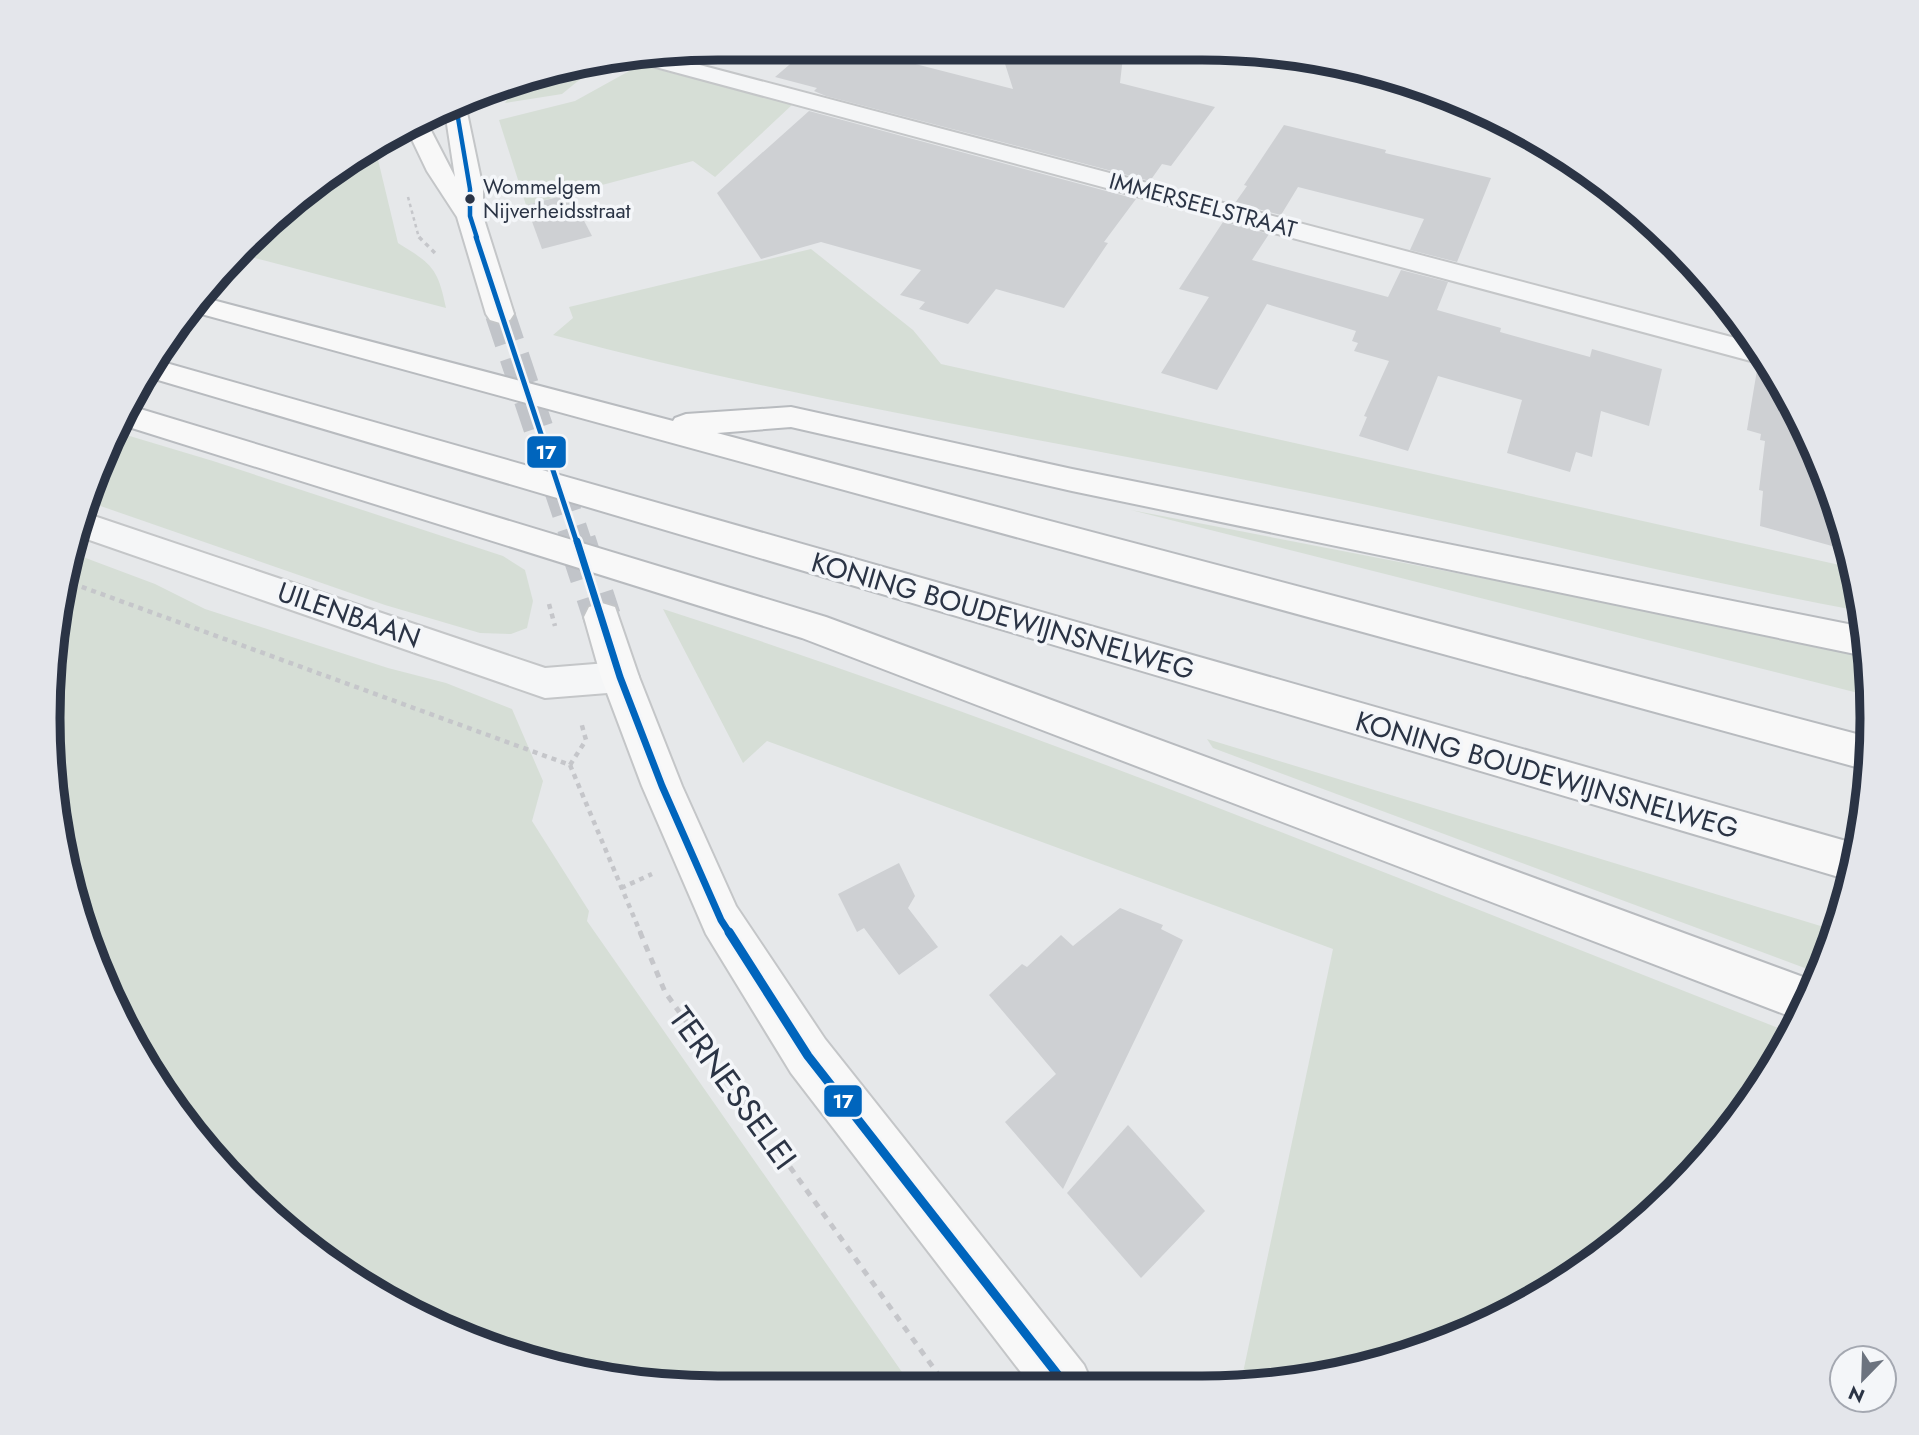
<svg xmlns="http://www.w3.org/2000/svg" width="1919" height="1435" font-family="Jost,sans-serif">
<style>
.green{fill:#d6ded6}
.building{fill:#ced0d3}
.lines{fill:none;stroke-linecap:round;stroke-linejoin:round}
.secondary-tunnel-far1{stroke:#c1c4c9;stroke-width:30;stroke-dasharray:30 15;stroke-linecap:butt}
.secondary-tunnel{stroke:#c1c4c9;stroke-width:38;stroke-dasharray:38 19;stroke-linecap:butt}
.street-casing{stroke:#c4c6c8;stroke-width:4}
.secondary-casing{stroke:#c4c6c8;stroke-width:4}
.highway-casing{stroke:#b8bbbf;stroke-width:4}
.path-far3{stroke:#c5c6ca;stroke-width:2.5;stroke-dasharray:3.5 3.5;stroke-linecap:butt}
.path-far2{stroke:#c5c6ca;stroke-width:3.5;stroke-dasharray:4.5 4.5;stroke-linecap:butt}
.path-far1{stroke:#c5c6ca;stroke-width:4.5;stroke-dasharray:5 5;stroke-linecap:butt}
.path{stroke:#c5c6ca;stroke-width:5;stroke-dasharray:7 7;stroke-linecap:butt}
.street{fill:#f5f6f7;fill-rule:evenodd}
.secondary{fill:#f8f8f8;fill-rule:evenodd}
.highway{fill:#f8f8f8;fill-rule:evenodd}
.bus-1-far3-casing{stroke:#f4f6f9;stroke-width:8}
.bus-1-far2-casing{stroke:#f4f6f9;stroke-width:10}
.bus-1-far1-casing{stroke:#f4f6f9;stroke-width:12}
.bus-1-casing{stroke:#f4f6f9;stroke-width:14}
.bus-1-far3{stroke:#0065bd;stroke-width:4.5}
.bus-1-far2{stroke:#0065bd;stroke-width:5}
.bus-1-far1{stroke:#0065bd;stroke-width:7}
.bus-1{stroke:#0065bd;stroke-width:9}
.bus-dot{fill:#2b3445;stroke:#f4f6f9;stroke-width:2.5}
.labels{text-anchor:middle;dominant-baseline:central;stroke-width:7;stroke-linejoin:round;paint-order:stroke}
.far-bus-label{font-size:21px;fill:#2b3445;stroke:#f4f6f9;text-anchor:start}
.far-street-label{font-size:23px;fill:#2b3445;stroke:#f4f6f9}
.street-label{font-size:28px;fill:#2b3445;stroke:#f4f6f9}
.near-street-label{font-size:33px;fill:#2b3445;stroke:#f4f6f9}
.rim{fill:none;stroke:#2b3445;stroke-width:9}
.line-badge{stroke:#f4f6f9;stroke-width:2.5}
.badge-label{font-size:19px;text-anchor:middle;font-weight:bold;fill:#fff}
</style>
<rect width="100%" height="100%" fill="#e6e8ea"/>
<!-- green -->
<g class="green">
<path d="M592 65 594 68 562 94 505 103C514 86 572 70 592 65Z"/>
<path d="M640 65 793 104 715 177 693 161 526 205 499 120 575 101Z"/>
<path d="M374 143 398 243C432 264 438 268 446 308L236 253 243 244Z"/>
<path d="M811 249 913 330 941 364 1853 568 1860 611C1671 576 1484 528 1295 490 1048 439 797 401 553 335L573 318 569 307Z"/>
<path d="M113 431 213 461 503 556 525 570 533 601 527 628 511 634 480 633 385 605 89 502Z"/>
<path d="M1131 510 1508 583 1868 658 1870 696Z"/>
<path d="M83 557 155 584 205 609 388 668 446 683 512 709 543 781 532 821 589 911 587 921 911 1385 673 1386 544 1365 383 1298 276 1222 186 1125 83 933 49 762 60 587 68 563Z"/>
<path d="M663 609C1045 732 1417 887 1791 1033L1782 1053 1705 1160 1609 1249 1458 1337 1289 1382H1241L1333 949 767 741 743 763Z"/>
<path d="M1207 739 1837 931 1836 933 1818 973 1213 748Z"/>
</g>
<!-- building -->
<g class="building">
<path d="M810 47 886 48 888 57 1013 89 1000 48H1124L1120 83 1215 107 1171 166 1162 164 1150 181 826 96 814 91 817 88 775 77Z"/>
<path d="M809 111 1136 199 1104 242 1108 243 1064 308 996 289 968 324 919 309 925 302 900 295 921 270 821 242 761 259 717 193Z"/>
<path d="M1284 125 1386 150 1385 153 1491 178 1457 262 1410 250 1424 219 1298 187 1281 215 1235 203 1247 186 1244 185Z"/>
<path d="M570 194 592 236 542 249 526 205Z"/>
<path d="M1223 222 1269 234 1252 260 1388 297 1401 270 1448 282 1437 310 1501 328 1500 332 1590 357 1592 349 1662 369 1649 426 1601 411 1592 457 1576 452 1570 472 1507 453 1522 400 1438 376 1408 451 1359 436 1367 417 1364 416 1389 361 1354 351 1358 343 1352 341 1356 331 1267 304 1217 390 1161 373 1209 297 1179 289Z"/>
<path d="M1758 364H1767L1803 421 1850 551 1760 526 1763 491 1759 490 1765 441 1760 440 1761 434 1747 430Z"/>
<path d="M899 863 915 896 908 908 938 947 899 975 864 928 857 932 838 894Z"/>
<path d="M1120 908 1163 925 1161 929 1183 940 1063 1189 1005 1122 1056 1074 989 995 1022 964 1027 967 1061 935 1073 946Z"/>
<path d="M1128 1125 1205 1211 1141 1278 1067 1193Z"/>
</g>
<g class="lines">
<!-- secondary-tunnel-far1 -->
<path class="secondary-tunnel-far1" d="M500 314 577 543"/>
<!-- secondary-tunnel -->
<path class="secondary-tunnel" d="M577 541 602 617"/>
<defs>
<g id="street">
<path d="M662 55 1754 343 1766 362 1751 361 637 62 635 58Z"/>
<path d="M85 513 545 668 620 662 633 666 639 677 633 688 620 692 545 698 78 536Z"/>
</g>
<g id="secondary">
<path d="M465 103 483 189V216L514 314 510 320 500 323 490 320 486 314 457 217 427 171 406 127 425 119 455 177 445 111Z"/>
<path d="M602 603 615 607 639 677 682 786 736 906 825 1039 1084 1365 1092 1383 1030 1384 791 1073 706 934 642 786 601 677 584 617 589 607Z"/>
</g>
<g id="highway">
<path d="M205 298 673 421 675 418 686 414 791 407 1072 469 1863 627 1867 656H1865L1072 491 791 427 717 433 1868 737 1867 770 194 312Z"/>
<path d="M159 361 1853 843 1857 844 1849 880 148 377Z"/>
<path d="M127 405 826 617 1814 981 1797 1019 802 638 116 423Z"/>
</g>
</defs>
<!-- street casing -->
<use href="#street" class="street-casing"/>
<!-- secondary casing -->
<use href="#secondary" class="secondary-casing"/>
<!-- highway casing -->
<use href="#highway" class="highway-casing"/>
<!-- path-far3 -->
<g class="path-far3">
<path d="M491 95 502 88"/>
<path d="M408 197 419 238"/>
</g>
<!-- path-far2 -->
<path class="path-far2" d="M419 237 438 256"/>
<!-- path-far1 -->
<g class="path-far1">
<path d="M63 580 570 765"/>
<path d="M549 604 555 626"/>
<path d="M570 765 641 934"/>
<path d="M570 765 586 740 581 722"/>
<path d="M621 888 652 874"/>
</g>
<!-- path -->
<path class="path" d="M640 932 665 992 945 1384"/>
<!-- street -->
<use href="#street" class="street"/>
<!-- secondary -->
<use href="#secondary" class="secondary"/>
<!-- highway -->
<use href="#highway" class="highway"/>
<defs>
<path id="bus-1-far3" d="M456 106 470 189V216L477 238"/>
<path id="bus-1-far2" d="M476 237 577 543"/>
<path id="bus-1-far1" d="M577 541 620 677 662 786 721 920 730 934"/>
<path id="bus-1" d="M729 932 808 1056 1065 1384"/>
</defs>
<!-- bus-1-far3 casing -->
<use href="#bus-1-far3" class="bus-1-far3-casing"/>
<!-- bus-1-far2 casing -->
<use href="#bus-1-far2" class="bus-1-far2-casing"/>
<!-- bus-1-far1 casing -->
<use href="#bus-1-far1" class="bus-1-far1-casing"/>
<!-- bus-1 casing -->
<use href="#bus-1" class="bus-1-casing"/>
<!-- bus-1-far3 -->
<use href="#bus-1-far3" class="bus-1-far3"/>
<!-- bus-1-far2 -->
<use href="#bus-1-far2" class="bus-1-far2"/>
<!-- bus-1-far1 -->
<use href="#bus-1-far1" class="bus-1-far1"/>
<!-- bus-1 -->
<use href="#bus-1" class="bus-1"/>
</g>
<!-- markers -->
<circle class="bus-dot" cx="470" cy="199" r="6"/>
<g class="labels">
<!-- far-bus labels -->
<g class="far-bus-label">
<text x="483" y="187">Wommelgem<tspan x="483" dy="24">Nijverheidsstraat</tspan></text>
</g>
<!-- far-street labels -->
<g class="far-street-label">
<text transform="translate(1203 205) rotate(15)">IMMERSEELSTRAAT</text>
</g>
<!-- street labels -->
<g class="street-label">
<text transform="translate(349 615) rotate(19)">UILENBAAN</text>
<text transform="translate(1003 616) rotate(16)">KONING BOUDEWIJNSNELWEG</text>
<text transform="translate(1547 775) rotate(16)">KONING BOUDEWIJNSNELWEG</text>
</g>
<!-- near-street labels -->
<g class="near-street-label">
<text transform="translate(733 1088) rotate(54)">TERNESSELEI</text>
</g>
</g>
<!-- crop -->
<path d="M0 0H1919V1435H0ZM718 60H1202A658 658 0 0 1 1860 718V718A658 658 0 0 1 1202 1376H718A658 658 0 0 1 60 718V718A658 658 0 0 1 718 60Z" fill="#e4e6eb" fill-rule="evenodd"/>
<path class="rim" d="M718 60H1202A658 658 0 0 1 1860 718V718A658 658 0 0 1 1202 1376H718A658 658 0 0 1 60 718V718A658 658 0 0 1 718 60Z"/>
<g class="line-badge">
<rect x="526" y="435" width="41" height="34" rx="7" fill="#0065bd"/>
<rect x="823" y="1084" width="40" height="34" rx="7" fill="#0065bd"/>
</g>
<g class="badge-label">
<text x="546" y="459">17</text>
<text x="843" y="1108">17</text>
</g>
<!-- north arrow -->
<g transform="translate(1863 1379) rotate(203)"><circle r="33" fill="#f4f6f9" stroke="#a4a8b1" stroke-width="2"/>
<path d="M0-5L12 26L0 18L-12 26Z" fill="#6c737f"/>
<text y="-10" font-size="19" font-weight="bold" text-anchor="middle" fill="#2b3445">N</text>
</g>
</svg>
